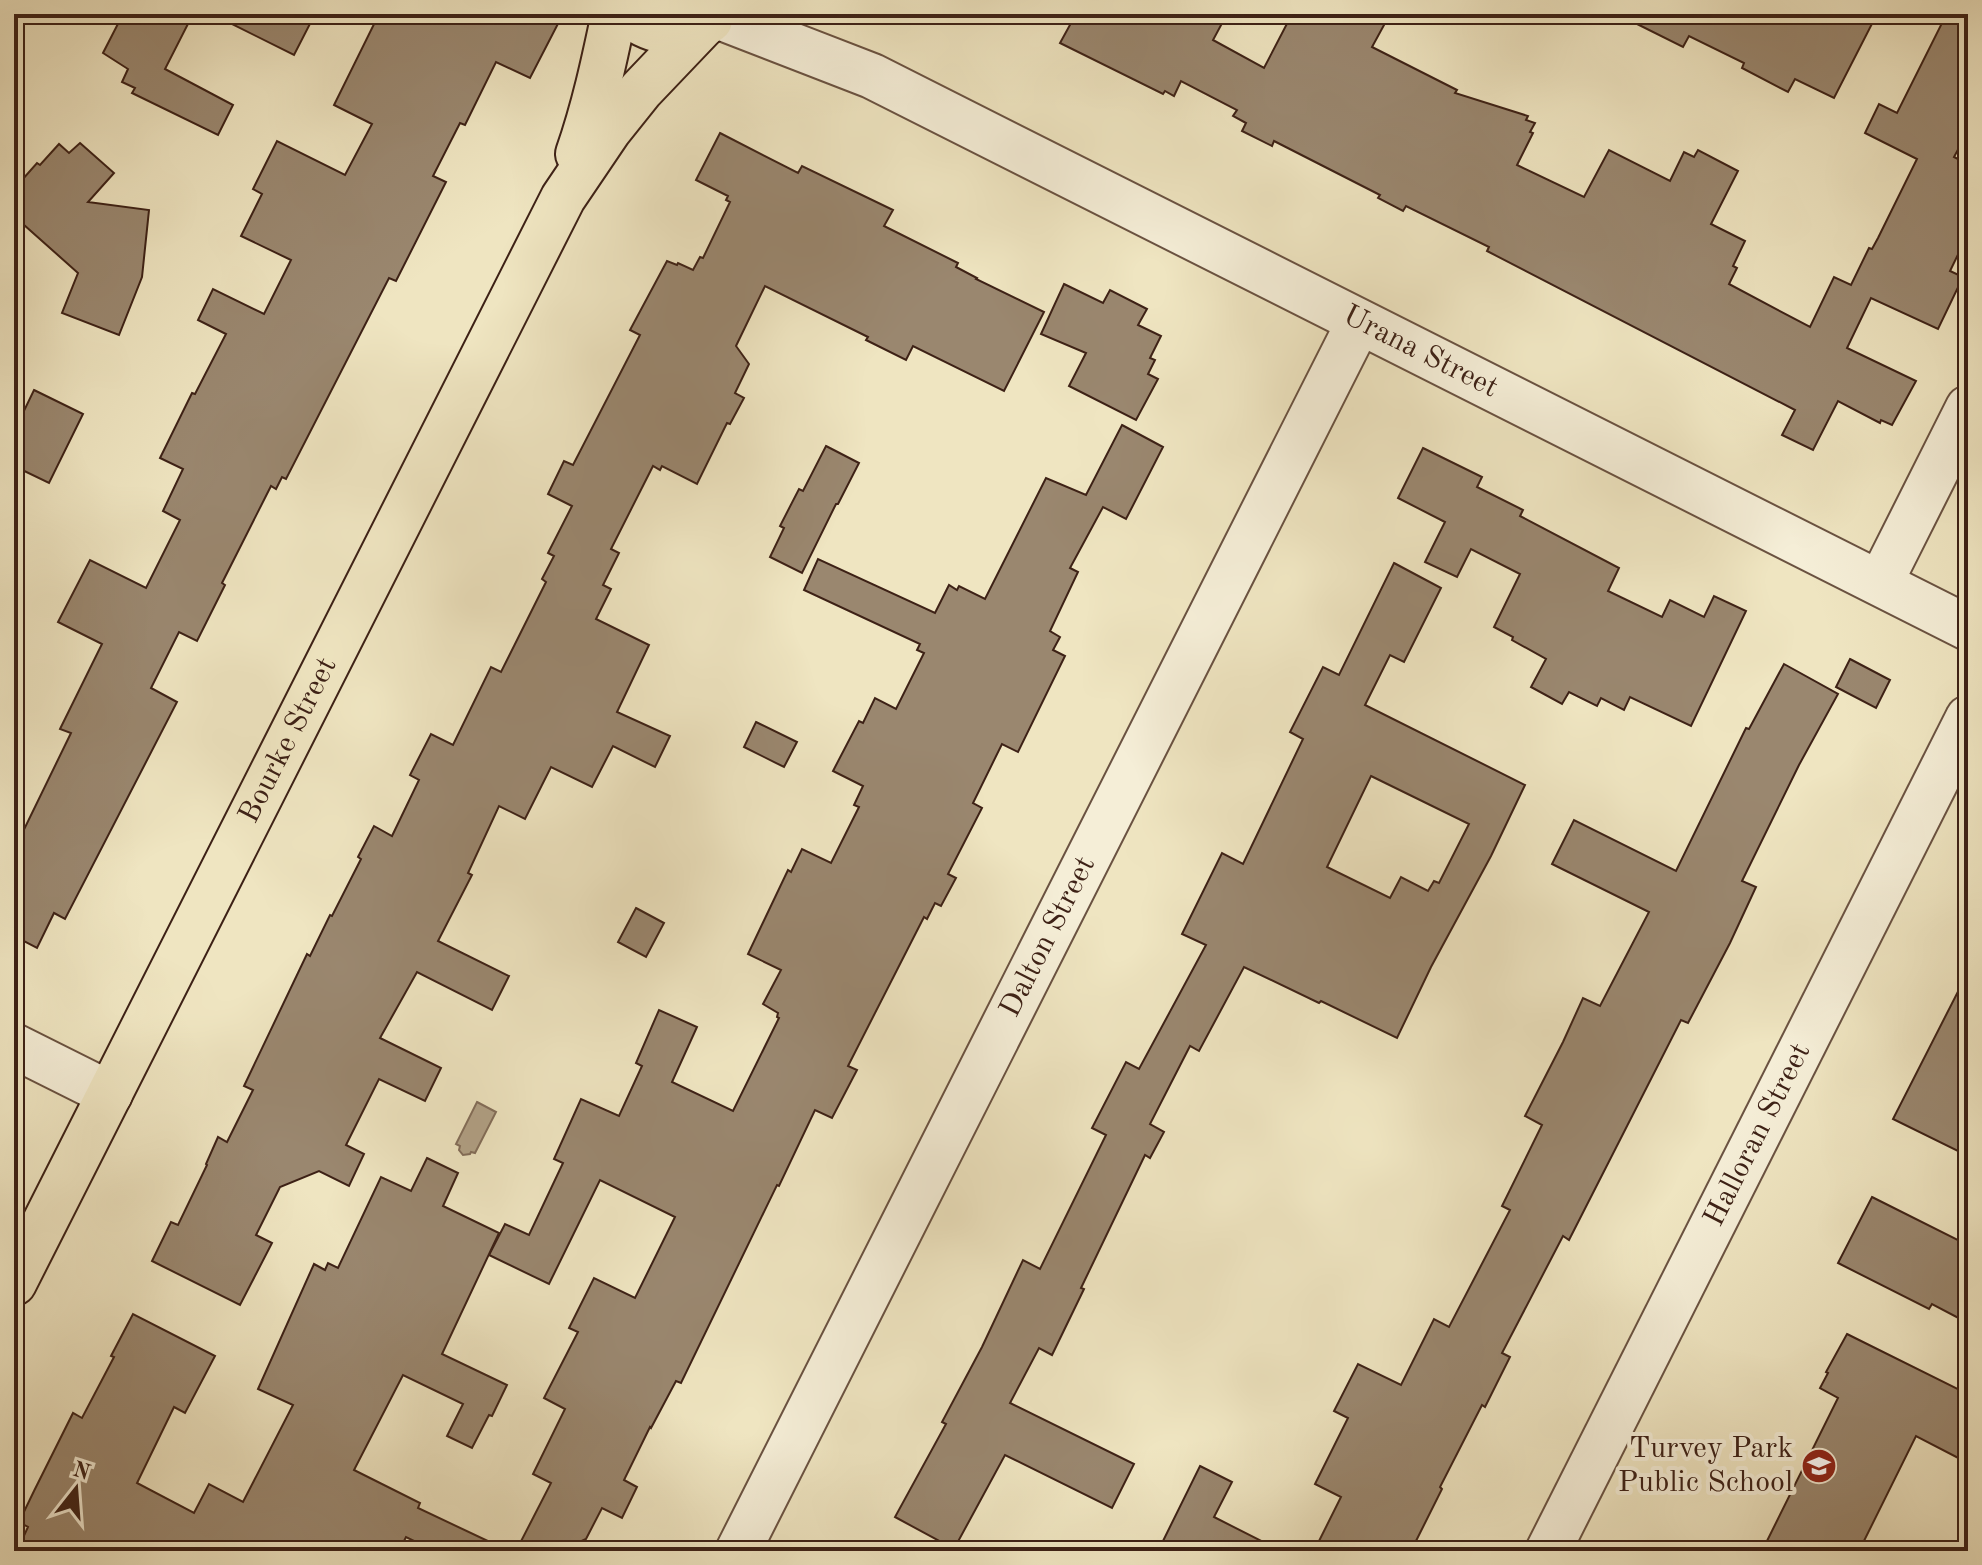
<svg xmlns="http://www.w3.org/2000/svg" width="1982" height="1565" font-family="'Old Standard TT',serif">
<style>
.water{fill:#b2a287;stroke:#836e5a;stroke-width:2}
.building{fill:#9a876f;stroke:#3d2116;stroke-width:2;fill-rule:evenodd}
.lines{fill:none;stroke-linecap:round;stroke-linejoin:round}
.minor-casing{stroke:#6a5241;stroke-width:48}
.major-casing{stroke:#3d2116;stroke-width:48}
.minor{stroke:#f5eed7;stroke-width:44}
.major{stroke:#efe5c1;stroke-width:44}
.labels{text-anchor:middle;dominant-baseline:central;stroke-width:8;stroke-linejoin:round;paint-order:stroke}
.street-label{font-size:30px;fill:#3d2116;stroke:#f5eed7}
.poi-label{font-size:30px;fill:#3d2116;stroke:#f5eed7;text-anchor:end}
</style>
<rect width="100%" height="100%" fill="#efe5c1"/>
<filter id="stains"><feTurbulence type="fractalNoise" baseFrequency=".0025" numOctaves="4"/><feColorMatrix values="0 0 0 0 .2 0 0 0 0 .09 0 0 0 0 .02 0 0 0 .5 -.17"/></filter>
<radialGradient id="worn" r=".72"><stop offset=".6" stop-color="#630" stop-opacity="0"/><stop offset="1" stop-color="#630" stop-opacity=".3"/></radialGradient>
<!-- water -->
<path class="water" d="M477 1102 496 1112 475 1153 471 1152 470 1154 463 1155 459 1150 460 1146 456 1144Z"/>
<!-- building -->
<g class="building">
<path d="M123 14H193L165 69 233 105 218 135 132 93 135 88 122 82 128 69 103 53Z"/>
<path d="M212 14H315L294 55Z"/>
<path d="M379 14H563L530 78 496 62 465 125 460 123 433 176 446 182 396 281 389 278 286 479 282 477 276 489 271 486 222 583 225 585 197 641 179 632 151 688 177 702 65 919 54 913 37 948 14 936V850L71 733 60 729 102 644 58 622 90 560 146 588 180 520 163 511 183 469 160 458 192 393 195 394 226 334 198 320 213 289 264 314 291 260 241 236 262 194 253 189 277 141 345 175 372 124 334 105Z"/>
<path d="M1076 14H1227L1213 40 1264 68 1292 14H1390L1372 47 1457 90 1455 93 1528 116 1526 120 1535 123 1530 132 1533 133 1517 165 1584 197 1609 150 1670 181 1684 152 1694 157 1698 150 1738 171 1711 224 1745 241 1733 266 1737 268 1729 284 1810 327 1834 277 1851 285 1869 248 1872 249 1878 238 1917 159 1865 133 1879 104 1897 113 1945 17 1968 29V131L1954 157 1968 164V234L1950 271 1963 277 1938 329 1871 298 1847 348 1916 381 1892 425 1881 420 1880 423 1838 401 1813 450 1782 435 1795 410 1487 251 1489 247 1406 206 1403 211 1378 198 1380 195 1274 141 1272 146 1242 131 1246 123 1233 116 1237 110 1181 81 1174 96 1165 91 1163 94 1060 43Z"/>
<path d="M1617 14H1877L1834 98 1795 79 1788 92 1742 68 1744 63 1689 36 1683 47Z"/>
<path d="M720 133 798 173 802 166 893 210 884 226 958 263 956 267 977 278 976 279 1044 312 1004 391 913 346 906 360 866 340 868 337 765 286 736 346 749 364 735 393 744 398 730 424 727 423 697 484 662 466 660 470 653 466 611 549 619 553 603 585 611 589 596 619 649 645 617 712 670 736 655 767 613 746 592 787 551 767 525 819 499 806 468 873 472 875 438 941 509 976 492 1010 417 972 380 1038 441 1068 425 1101 379 1079 346 1145 364 1154 349 1186 319 1171 280 1187 256 1235 272 1243 240 1305 152 1261 171 1222 178 1225 207 1165 206 1164 218 1137 227 1142 253 1090 244 1086 307 954 310 956 330 915 332 916 361 859 358 857 374 826 392 836 419 780 410 775 431 734 453 745 491 667 501 672 546 582 542 579 554 556 548 553 572 506 548 494 564 461 573 465 640 335 630 330 667 261 677 265 678 263 693 270 700 257 703 258 730 202 726 200 728 196 696 180Z"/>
<path d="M80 143 114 173 88 202 149 210 142 277 119 335 62 313 78 273 14 216V189L37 163 40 165 59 144 69 153Z"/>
<path d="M1064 284 1103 303 1110 290 1147 309 1138 325 1161 336 1150 358 1155 360 1148 374 1158 379 1136 420 1069 386 1086 353 1041 334Z"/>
<path d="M34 390 83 414 49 483 14 466V411L22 415Z"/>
<path d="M1122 425 1163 447 1126 519 1103 507 1070 568 1078 572 1050 631 1060 637 1053 650 1065 656 1018 752 1002 744 973 803 982 808 948 874 956 878 941 906 935 903 927 919 924 917 848 1066 857 1070 832 1118 815 1110 779 1186 777 1185 681 1383 676 1381 651 1428 650 1427 624 1480 637 1487 622 1518 602 1508 586 1539 560 1551H516L551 1483 533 1474 565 1409 544 1398 578 1332 569 1328 594 1278 635 1298 675 1217 600 1180 549 1284 489 1255 505 1224 529 1235 563 1163 554 1159 581 1099 619 1116 642 1066 636 1063 659 1010 697 1027 672 1082 733 1111 779 1018 777 1017 778 1013 763 1004 781 970 748 954 788 870 791 872 802 849 831 863 859 807 854 805 863 786 833 771 859 721 863 723 875 698 896 709 924 653 917 650 920 644 804 590 818 559 935 613 949 585 957 590 959 586 985 599 1046 478 1086 495Z"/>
<path d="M826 446 859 463 838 504H836L802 573 770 557 784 528 780 526 799 489 803 491Z"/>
<path d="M1423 448 1482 477 1477 487 1523 510 1520 516 1619 568 1608 591 1662 617 1670 600 1704 617 1714 596 1746 611 1691 726 1630 697 1624 710 1601 698 1597 706 1569 692 1562 704 1531 687 1546 659 1512 640 1513 637 1494 627 1520 574 1471 549 1457 577 1425 562 1445 522 1398 498Z"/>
<path d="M1394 563 1441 588 1404 662 1390 655 1365 705 1525 785 1491 856 1431 967 1397 1038 1321 1001 1319 1003 1244 967 1199 1051 1190 1046 1150 1124 1164 1132 1150 1158 1145 1155 1081 1288 1084 1289 1052 1355 1039 1348 1010 1403 1134 1464 1112 1508 1005 1455 954 1549 895 1517 946 1424 942 1422 982 1347 1023 1260 1040 1269 1106 1135 1092 1128 1126 1062 1139 1069 1206 945 1182 934 1222 853 1243 864 1303 739 1290 732 1323 667 1339 675ZM1371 776 1469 824 1439 883 1434 881 1428 891 1401 877 1390 898 1327 867Z"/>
<path d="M1850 659 1890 680 1876 708 1836 687Z"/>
<path d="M1784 664 1838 694 1799 765 1742 881 1756 887 1730 943 1688 1023 1681 1020 1569 1240 1563 1236 1502 1353 1510 1357 1485 1407 1482 1405 1440 1487 1442 1489 1411 1551H1314L1341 1497 1315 1484 1348 1418 1334 1411 1358 1364 1401 1385 1434 1319 1449 1327 1510 1210 1502 1206 1542 1125 1525 1116 1563 1042 1583 998 1600 1006 1649 912 1552 864 1574 820 1676 871 1746 728 1749 729Z"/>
<path d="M756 722 797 742 784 767 744 747Z"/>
<path d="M636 908 664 923 646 957 618 942Z"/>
<path d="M1968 972V1156L1893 1119Z"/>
<path d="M427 1158 458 1173 443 1206 499 1233 442 1354 507 1385 492 1416 489 1415 472 1448 447 1436 463 1404 403 1375 354 1470 420 1503 418 1508 509 1551H435L406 1537 399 1551H17L28 1527 19 1522 34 1491 73 1413 82 1418 114 1357 111 1356 133 1314 215 1356 185 1413 174 1407 137 1483 194 1513 209 1484 243 1502 293 1405 258 1389 314 1264 325 1270 328 1263 338 1268 381 1177 411 1191Z"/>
<path d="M1872 1197 1968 1245V1323L1932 1304 1929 1309 1838 1263Z"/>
<path d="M1847 1334 1968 1394V1463L1916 1436 1859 1551H1762L1838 1398 1820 1388 1828 1373 1826 1372Z"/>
<path d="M1200 1466 1232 1482 1214 1517 1281 1551H1178L1162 1543Z"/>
</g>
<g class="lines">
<defs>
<g id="minor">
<path id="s1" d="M717 16 872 76 1968 628"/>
<path d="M1880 583 1968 408"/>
<path d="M14 1046 110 1094"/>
<path id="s2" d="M738 1551 1359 322"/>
<path id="s3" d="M1548 1551 1968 718"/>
</g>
<g id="major">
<path d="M627 14C653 33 682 40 710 20"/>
<path d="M578 154C594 108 604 62 614 14"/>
<path id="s4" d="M14 1283 563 198 609 130 641 90 702 26"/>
</g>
</defs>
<!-- minor casing -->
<use href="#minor" class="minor-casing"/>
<!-- major casing -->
<use href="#major" class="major-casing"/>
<!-- minor -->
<use href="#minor" class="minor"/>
<!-- major -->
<use href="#major" class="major"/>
</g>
<!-- icons -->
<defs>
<symbol id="school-disc" viewBox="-11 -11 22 22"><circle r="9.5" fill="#8f2418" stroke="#f5eed7"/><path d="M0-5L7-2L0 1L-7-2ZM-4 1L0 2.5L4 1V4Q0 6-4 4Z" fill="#fff"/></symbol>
</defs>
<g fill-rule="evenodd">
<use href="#school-disc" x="1799" y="1446" width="40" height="40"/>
</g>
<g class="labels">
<!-- street labels -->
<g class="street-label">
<text stroke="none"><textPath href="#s1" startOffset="780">Urana Street</textPath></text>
<text stroke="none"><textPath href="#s4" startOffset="608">Bourke Street</textPath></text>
<text stroke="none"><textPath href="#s2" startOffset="688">Dalton Street</textPath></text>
<text stroke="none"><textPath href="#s3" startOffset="466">Halloran Street</textPath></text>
</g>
<!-- poi labels -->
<g class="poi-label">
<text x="1793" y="1449">Turvey Park<tspan x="1793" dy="34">Public School</tspan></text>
</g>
</g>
<!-- margin -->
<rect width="1982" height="1565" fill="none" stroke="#efe5c1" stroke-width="48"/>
<rect x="16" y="16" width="1950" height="1533" fill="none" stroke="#3d2116" stroke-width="4"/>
<rect x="24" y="24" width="1934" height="1517" fill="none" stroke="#3d2116" stroke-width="2"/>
<!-- north arrow -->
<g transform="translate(76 1489) rotate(17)" stroke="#f5eed7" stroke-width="6" paint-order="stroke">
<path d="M0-6L14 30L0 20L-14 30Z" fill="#3d2116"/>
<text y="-12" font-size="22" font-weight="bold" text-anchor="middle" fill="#3d2116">N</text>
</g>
<rect width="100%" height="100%" filter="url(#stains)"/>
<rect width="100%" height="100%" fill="url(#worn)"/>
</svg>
